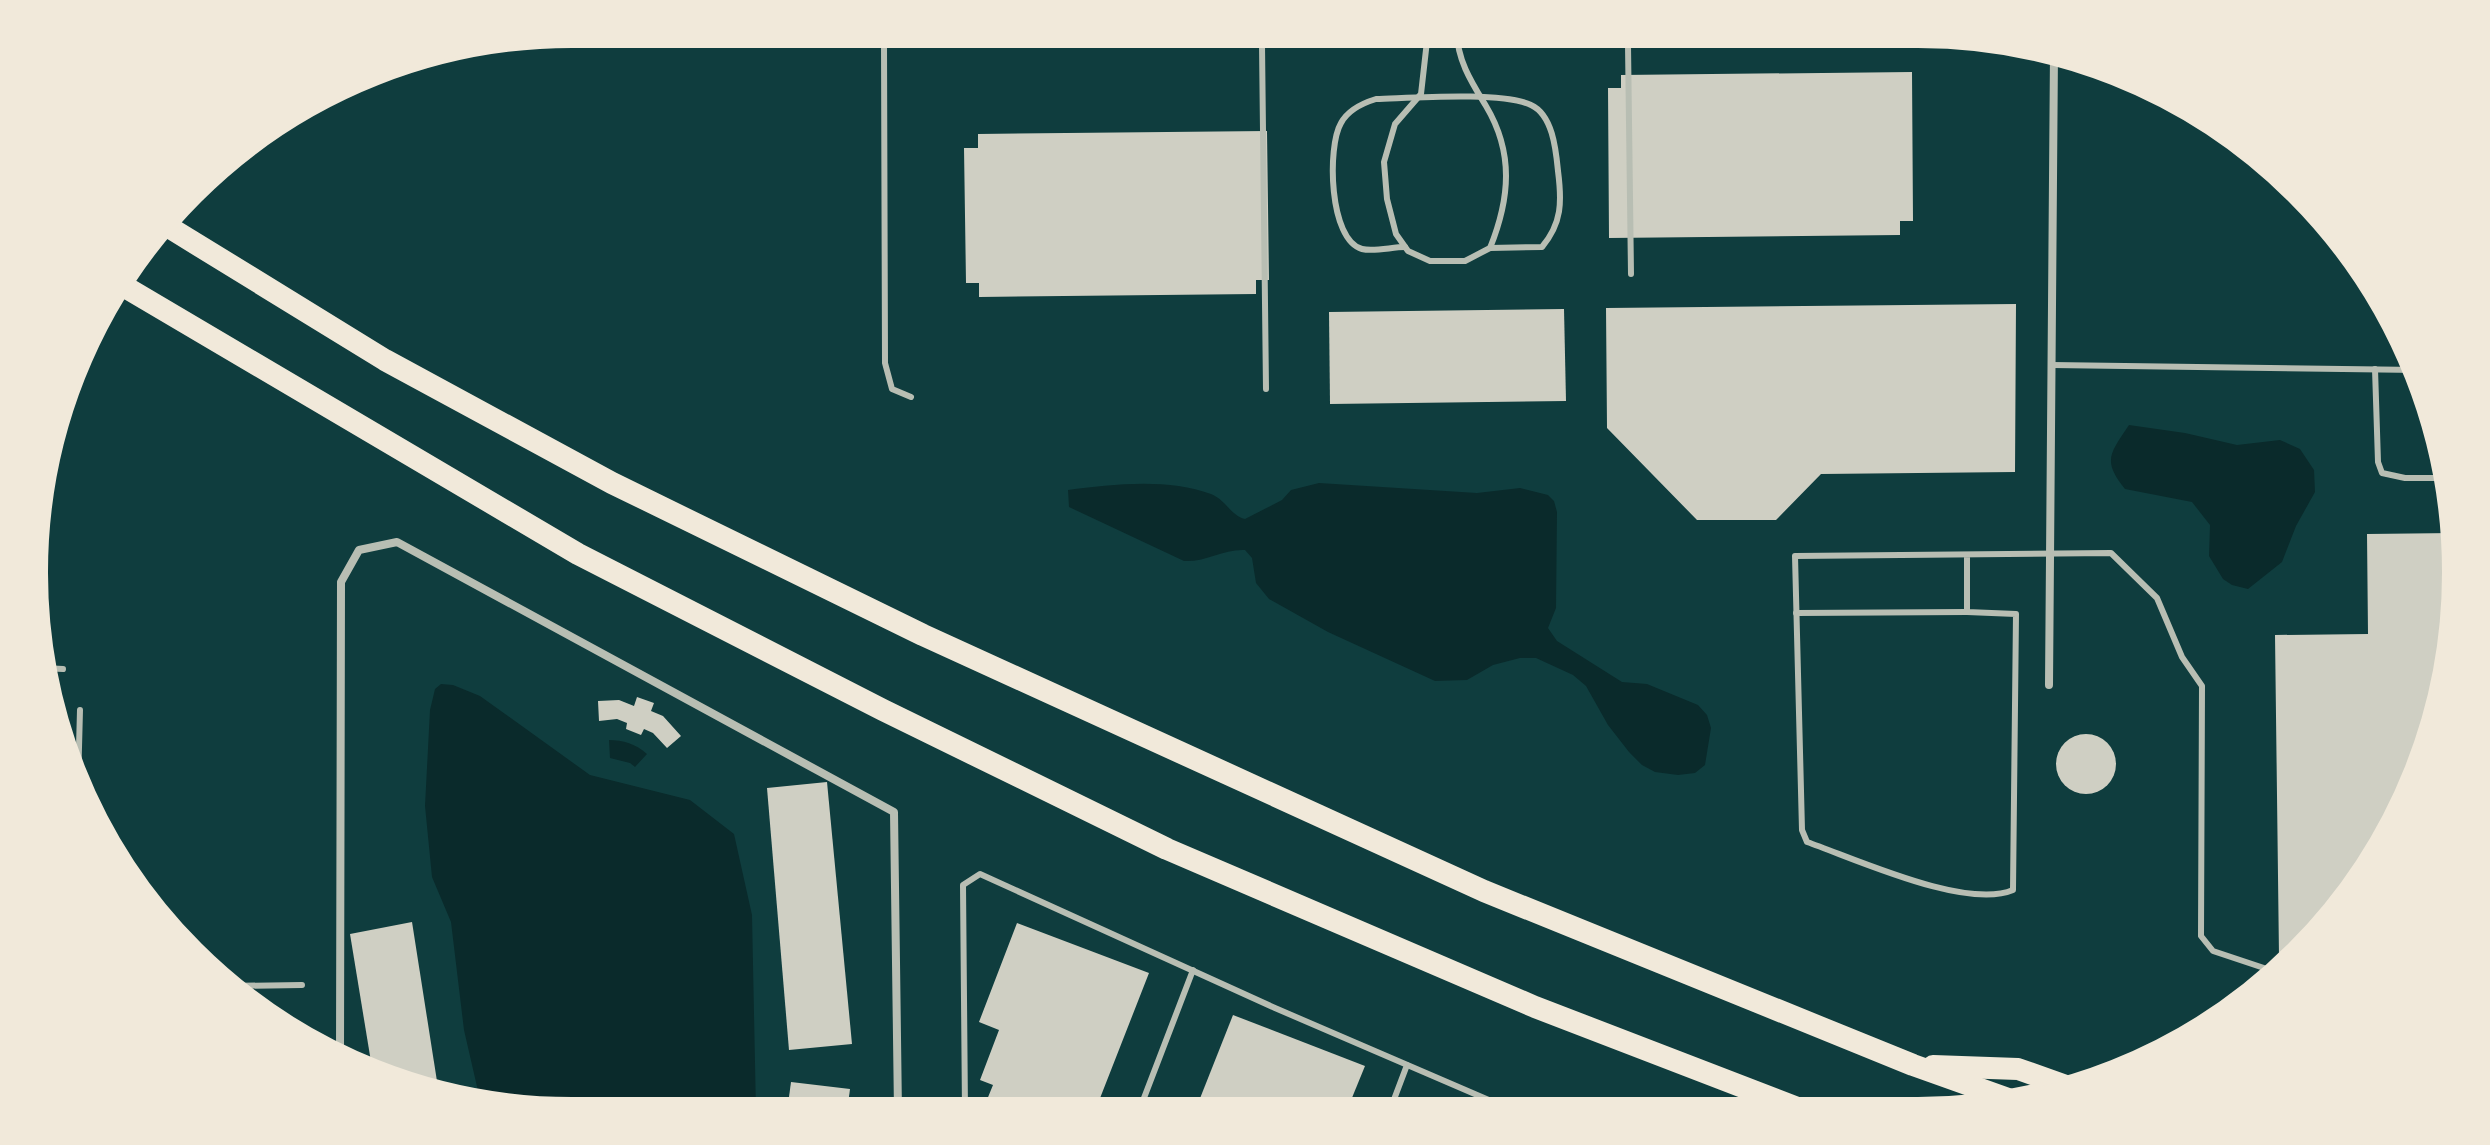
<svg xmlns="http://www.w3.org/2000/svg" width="2490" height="1145" font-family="Jost,sans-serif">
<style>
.water{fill:#0a2a2b}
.building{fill:#cfcfc3}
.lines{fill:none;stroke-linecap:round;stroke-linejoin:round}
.service{stroke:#b8beb3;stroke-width:6}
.minor{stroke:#b8beb3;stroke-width:8}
.motorway{stroke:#f1e9da;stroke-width:22}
.rim{fill:none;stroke:#f1e9da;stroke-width:4}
</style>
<rect width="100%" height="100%" fill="#0f3d3e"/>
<!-- water -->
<g class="water">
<path d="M2129 425 2185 433 2237 445 2280 440 2300 449 2314 470 2315 492 2296 526 2282 562 2248 589 2232 585 2223 579 2209 556 2210 525 2192 502 2125 489C2102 460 2110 454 2129 425Z"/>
<path d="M1319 483 1477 493 1520 488 1548 495 1554 501 1557 512 1556 608 1548 628 1557 641 1622 682 1647 684 1698 705 1707 715 1711 728 1705 765 1695 773 1678 775 1655 772 1642 765 1629 752 1608 725 1586 686 1573 675 1536 658H1520L1493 665 1467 680 1435 681 1328 632 1269 599 1256 583 1252 558 1245 550C1223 549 1207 562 1184 561L1069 507 1068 490C1112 484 1169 478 1211 494 1226 500 1230 515 1245 519L1282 500 1291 490Z"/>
<path d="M441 684 453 685 480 696 590 775 690 800 734 834 752 915 756 1112 572 1113 481 1104 464 1030 451 922 432 877 425 806 430 710 435 689Z"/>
<path d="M609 740C623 740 636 744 647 754L635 767 630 763 610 758Z"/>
</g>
<!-- building -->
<g class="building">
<path d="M1912 72 1913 221H1900V235L1609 238 1608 88H1621V75Z"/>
<path d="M1267 131 1269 280H1256V294L979 297V283H966L964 148H978V134Z"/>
<path d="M2016 304 2015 472 1821 474 1776 520H1697L1607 428 1606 308Z"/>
<path d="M1564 309 1566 401 1330 404 1329 312Z"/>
<path d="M2454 533 2458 572 2448 677 2417 779 2347 901 2292 956H2279L2275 635 2368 634 2367 534Z"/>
<path d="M637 697 654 703 651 711 663 716 681 736 667 748 653 733 644 729 641 735 626 729 627 723 617 719 599 721 598 701 619 700 634 706Z"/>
<circle cx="2086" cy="764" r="30"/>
<path d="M827 782 852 1044 789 1050 767 788Z"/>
<path d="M412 922 439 1094 373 1074 350 934Z"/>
<path d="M1017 923 1149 973 1095 1111 982 1112 993 1085 980 1080 999 1030 979 1022Z"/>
<path d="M1233 1015 1365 1066 1347 1110 1195 1111Z"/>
<path d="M791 1082 850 1089 847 1112H787Z"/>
<path d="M1445 1102 1464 1110H1442Z"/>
</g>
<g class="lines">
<!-- service -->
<g class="service">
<path d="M1428 32 1421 94 1395 124 1384 162 1387 199 1396 234 1408 251 1430 261H1465L1490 248C1510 198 1514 153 1486 106 1472 83 1457 60 1457 32"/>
<path d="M884 44 885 363 892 389 911 397"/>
<path d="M1262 45 1266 389"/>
<path d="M1628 45 1631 274"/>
<path d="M1405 247C1392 247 1374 252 1362 249 1329 240 1327 147 1341 123 1348 110 1363 103 1376 99 1411 98 1502 91 1531 105 1553 115 1556 151 1558 171 1562 202 1562 223 1542 247L1490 248"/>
<path d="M2052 365 2418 370"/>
<path d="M2375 369 2378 462 2382 473 2405 478H2449"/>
<path d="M1967 555V612L2016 614 2013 890C1966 910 1856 859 1807 842L1802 830 1795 556 2111 553 2157 598 2182 657 2202 686 2201 936 2213 951 2276 972"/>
<path d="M1796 613 1967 612"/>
<path d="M43 668 63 669"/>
<path d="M78 785 80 710"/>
<path d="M227 986 302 985"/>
<path d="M1390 1110 1407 1065"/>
<path d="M1139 1111 1193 970"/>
<path d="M965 1112 963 885 980 874 1275 1008 1512 1110"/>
</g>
<!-- minor -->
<g class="minor">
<path d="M2049 685 2054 52"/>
<path d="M340 1056 341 582 359 550 397 542 894 812 898 1112"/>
</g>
<!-- motorway -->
<g class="motorway">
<path d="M167 226 385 360 529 438 612 483 923 635 1484 891 1913 1065 2014 1101"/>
<path d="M120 284 578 554 883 710 1167 849 1535 1007 1800 1109"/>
<path d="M1933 1066 2018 1069 2069 1087"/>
</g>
</g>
<!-- crop -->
<path d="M0 0H2490V1145H0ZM572 46H1918A526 526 0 0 1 2444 572V573A526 526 0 0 1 1918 1099H572A526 526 0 0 1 46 573V572A526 526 0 0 1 572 46Z" fill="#f1e9da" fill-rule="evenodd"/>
<path class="rim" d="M572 46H1918A526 526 0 0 1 2444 572V573A526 526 0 0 1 1918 1099H572A526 526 0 0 1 46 573V572A526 526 0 0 1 572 46Z"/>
</svg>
